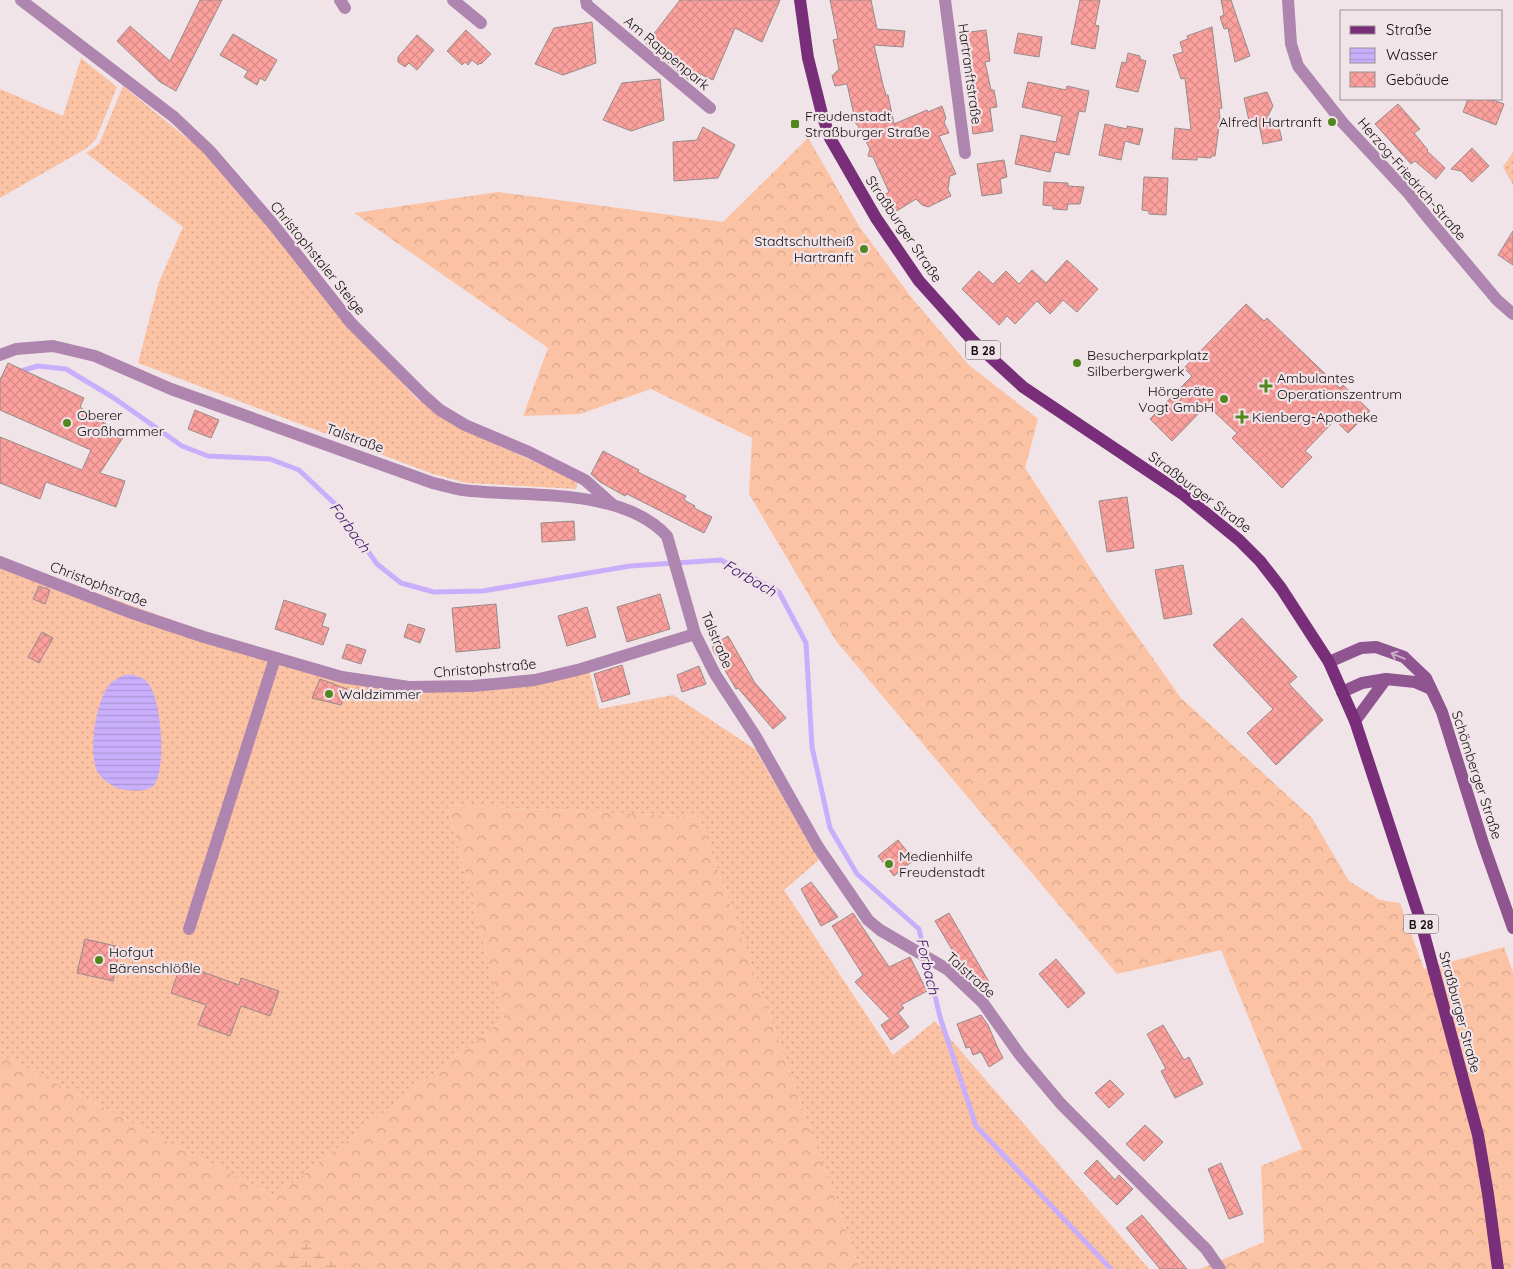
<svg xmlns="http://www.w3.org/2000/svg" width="1513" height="1269" font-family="Quicksand,sans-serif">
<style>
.grass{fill:url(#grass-dots)}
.forest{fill:url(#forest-crowns)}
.wetland{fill:url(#wetland-marsh)}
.water{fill:url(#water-rules)}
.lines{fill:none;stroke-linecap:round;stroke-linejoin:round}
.stream{stroke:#c9affb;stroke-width:5}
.building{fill:url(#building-cross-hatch);stroke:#978b8a}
.street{stroke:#ae85ae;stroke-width:12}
.secondary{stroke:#905490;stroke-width:12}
.primary{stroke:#792e7a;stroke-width:12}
.oneway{stroke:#caaac5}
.poi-dot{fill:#52871f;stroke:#f1e4e9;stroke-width:2}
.labels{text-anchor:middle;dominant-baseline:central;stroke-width:4.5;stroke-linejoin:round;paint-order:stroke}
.shield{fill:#f1e4e9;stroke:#565052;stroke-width:1}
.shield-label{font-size:12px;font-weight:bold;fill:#141011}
.street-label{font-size:14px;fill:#141011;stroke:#f1e4e9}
.poi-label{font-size:14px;fill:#141011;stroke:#f1e4e9;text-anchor:start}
.water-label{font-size:15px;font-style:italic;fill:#3a1067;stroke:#f1e4e9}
</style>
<defs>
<pattern id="grass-dots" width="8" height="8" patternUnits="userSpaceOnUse" patternTransform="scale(1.25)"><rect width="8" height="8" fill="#fbc3a4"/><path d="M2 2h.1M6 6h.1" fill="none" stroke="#d6a68c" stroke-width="1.8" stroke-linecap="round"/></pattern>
<pattern id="forest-crowns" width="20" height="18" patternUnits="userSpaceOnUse" patternTransform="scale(1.25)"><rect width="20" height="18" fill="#fbc3a4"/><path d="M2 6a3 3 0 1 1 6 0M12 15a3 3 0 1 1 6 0" fill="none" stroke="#d6a68c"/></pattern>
<pattern id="wetland-marsh" width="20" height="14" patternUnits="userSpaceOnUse" patternTransform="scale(1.25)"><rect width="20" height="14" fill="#fbc3a4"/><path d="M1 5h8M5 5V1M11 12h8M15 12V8" fill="none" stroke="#d6a68c"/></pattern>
<pattern id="water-rules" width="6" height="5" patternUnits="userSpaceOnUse" patternTransform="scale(1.25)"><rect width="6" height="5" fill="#c9affb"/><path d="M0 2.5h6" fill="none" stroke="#ac96d6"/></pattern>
<pattern id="building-cross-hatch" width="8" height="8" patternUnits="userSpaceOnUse" patternTransform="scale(1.25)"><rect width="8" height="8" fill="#fca19d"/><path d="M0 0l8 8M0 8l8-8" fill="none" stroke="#d78a86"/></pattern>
</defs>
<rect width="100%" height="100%" fill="#f1e4e9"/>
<!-- grass -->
<g class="grass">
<path d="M81 58 117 87 96 139 87 148 0 198V89L63 116Z"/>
<path d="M123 86 214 160 337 313 417 399 464 430 578 481 576 489 467 483 433 474 138 363 159 282 183 227 86 153 99 144Z"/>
<path d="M1513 152V185L1503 167Z"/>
<path d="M0 558 250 648 367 678 455 687 566 671 588 664 599 709 673 695 755 749 819 860 784 890 893 1055 935 1021 1149 1269H860L699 817 447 805 504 1019 275 1197 0 1054Z"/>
</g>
<!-- forest -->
<g class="forest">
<path d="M808 138 859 226 911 297 969 365 1038 419 1025 468 1108 595 1181 698 1312 818 1349 881 1380 900 1400 903 1424 969 1504 947 1513 972V1269H1200L1264 1242 1261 1166 1302 1149 1221 950 1117 974 836 641 749 494 752 438 651 389 580 414 523 416 548 348 354 213 498 192 723 222Z"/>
<path d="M447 805 699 817 860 1269H0V1054L275 1197 504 1019Z"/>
</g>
<!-- wetland -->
<path class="wetland" d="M306 1242 356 1267V1269H262L265 1262Z"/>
<!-- water -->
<path class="water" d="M124 675C131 674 139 675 145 680 162 692 167 769 154 785 147 793 126 791 117 788 109 784 101 778 97 771 88 751 96 698 111 683 114 680 119 678 124 675Z"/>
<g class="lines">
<!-- stream -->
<path class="stream" d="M24 370 38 366 66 369 114 398 182 446 208 456 270 459 299 470 334 503 377 564 401 583 434 592 483 591 630 566 721 560 779 592 806 643 812 747 830 828 857 874 919 929 940 1017 976 1126 1111 1269"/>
</g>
<!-- building -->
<g class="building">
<path d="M200 0H222L176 91 160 82 117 41 130 26 170 61Z"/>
<path d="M680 0H780L762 42 735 28 713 80 698 73 694 80H689L646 44Z"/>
<path d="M830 0H871L877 29 905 31 903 47 874 45 883 85 886 95H888L894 124 927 110 928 112 942 106 946 118 944 122 949 133 939 136 956 174 950 176 948 189 951 196 928 207 922 205 916 199 895 212 884 195 889 192 873 157 868 156 870 149 857 124H856L847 84 835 86 832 76 839 69 833 40 838 39Z"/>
<path d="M1080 0H1100L1095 25 1099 26 1095 49 1071 44Z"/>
<path d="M1221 0H1231L1250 56 1235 62 1228 28 1224 29 1220 17 1224 15Z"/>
<path d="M592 22 596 63 563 75 535 64 554 28Z"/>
<path d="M1212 27 1222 108 1219 109 1220 119 1215 156H1211V158L1197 157V160L1172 159 1175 128 1191 130 1185 78 1181 79 1173 55 1183 52 1180 42 1188 39 1187 36Z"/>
<path d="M466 30 491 54 481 64 480 63 478 65 472 60 468 65 465 62 462 65 447 51Z"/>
<path d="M986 30 990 61 985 62 991 90H994L997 107 990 108 993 131 973 134 969 103 972 102 969 74H966L964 59H966L962 33Z"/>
<path d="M1018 33 1042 37 1039 57 1014 53Z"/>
<path d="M233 34 277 60 265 81 260 78 257 85 244 77 248 71 220 55Z"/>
<path d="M417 35 434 50 417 70 409 63 405 67 398 62V57Z"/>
<path d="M1128 53 1140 56V59L1146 61 1138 92 1116 87 1122 62 1126 63Z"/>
<path d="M660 79 664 120 631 131 603 120 622 83Z"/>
<path d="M1028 82 1066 90 1067 86 1089 91 1085 112 1079 111 1069 155 1055 152 1050 172 1015 164 1021 135 1056 142 1062 116 1022 107Z"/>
<path d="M1267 92 1273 106 1263 126 1278 123 1282 140 1263 144 1258 119 1249 121 1244 98Z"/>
<path d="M1468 99H1490L1504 104 1496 125 1463 112Z"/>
<path d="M1398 104 1420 129 1414 133 1428 150 1427 151 1445 168 1436 179 1415 161 1411 164 1375 124Z"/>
<path d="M1105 124 1127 129V126L1143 129 1139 145 1125 141 1121 160 1099 155Z"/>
<path d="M703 127 735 145 718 178 674 181 673 142 697 140Z"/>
<path d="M1472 148 1489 166 1472 182 1461 171 1451 169Z"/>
<path d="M1004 160 1007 177 1000 179 1002 193 982 196 977 164Z"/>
<path d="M1144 177 1168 178 1166 215 1149 214V211L1142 210Z"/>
<path d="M1044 182 1068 183V186L1084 187 1080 204H1068L1067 210 1053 209V206L1043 205Z"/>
<path d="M1513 231V265L1498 255Z"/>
<path d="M1067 260 1098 289 1077 312 1063 300 1050 314 1037 301 1015 324 1007 316 999 325 962 289 979 271 993 284 1006 271 1019 284 1032 270 1046 283Z"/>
<path d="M1246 304 1264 321 1267 318 1340 388 1343 385 1370 411 1348 433 1335 420 1305 451 1312 457 1282 488 1232 438 1237 433 1207 405 1172 441 1150 419 1192 376 1184 368Z"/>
<path d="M8 363 84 398 80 407 124 436 100 473 125 481 116 507 46 482 40 499 0 483V437L82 470 91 450 0 410V380Z"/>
<path d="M195 410 219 420 211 438 188 429Z"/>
<path d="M603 451 639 470 638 472 686 496 684 500 695 506 694 508 712 517 704 533 627 494 625 496 600 482 591 474Z"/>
<path d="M1127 497 1134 548 1107 552 1099 501Z"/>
<path d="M574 521 575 540 542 542 541 523Z"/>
<path d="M1183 565 1192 614 1164 619 1155 570Z"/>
<path d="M39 586 50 590 45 604 33 599Z"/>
<path d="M660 594 670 629 627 642 617 607Z"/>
<path d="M284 600 326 614 322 626 329 628 323 645 275 629Z"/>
<path d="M496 604 500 648 456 652 452 608Z"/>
<path d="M587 607 596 637 567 646 558 616Z"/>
<path d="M1242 618 1297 677 1289 684 1323 720 1276 765 1247 733 1273 709 1213 645Z"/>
<path d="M408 624 425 629 420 643 404 637Z"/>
<path d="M42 632 53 638 39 663 28 657Z"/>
<path d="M728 636 755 683 786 718 773 729 738 688 736 689 713 650V645Z"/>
<path d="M347 644 366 650 361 664 342 658Z"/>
<path d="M622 665 630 694 602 702 594 674Z"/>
<path d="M699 666 706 684 682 692 677 675Z"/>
<path d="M320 679 347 689 341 705 312 698Z"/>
<path d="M898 840 914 860 894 876 878 856Z"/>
<path d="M811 882 838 917 821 926 801 889Z"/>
<path d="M853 913 889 967 910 957 927 991 901 1005 904 1008 898 1013 909 1027 891 1040 881 1025 890 1019 855 982 863 975 832 926Z"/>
<path d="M949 913 989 982 979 988 969 978 935 921Z"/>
<path d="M85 939 120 947 113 981 77 973Z"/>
<path d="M1056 959 1085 993 1068 1008 1039 974Z"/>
<path d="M181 964 239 985 241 978 279 991 270 1016 241 1006 230 1036 198 1025 206 1005 171 993Z"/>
<path d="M981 1015 988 1025 997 1046 1003 1058 989 1067 981 1052 973 1055 970 1047 966 1048 957 1024Z"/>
<path d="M1163 1025 1184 1060 1189 1057 1203 1084 1175 1098 1161 1071 1166 1069 1147 1034Z"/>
<path d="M1110 1080 1124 1094 1109 1108 1095 1093Z"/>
<path d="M1145 1125 1163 1142 1144 1161 1126 1144Z"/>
<path d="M1097 1160 1115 1180 1119 1175 1133 1189 1117 1205 1084 1173Z"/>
<path d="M1221 1163 1243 1214 1229 1219 1208 1169Z"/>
<path d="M1142 1215 1187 1269H1160L1126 1228Z"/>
</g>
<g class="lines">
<!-- street -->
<g class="street">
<path d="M21 0 174 117 209 150 272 223 351 323 423 395 440 410 465 425 529 452 585 480 612 504"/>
<path d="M340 0 345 8"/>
<path d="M453 0 481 23"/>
<path d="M586 0 587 5 710 108"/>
<path d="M945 0 965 153"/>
<path d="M1288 0 1291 44 1298 66 1343 123 1409 194 1428 218 1497 300 1513 314"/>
<path d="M0 355 16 349 53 346 95 356 171 389 433 483C443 485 453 489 463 490 525 498 621 486 667 536L695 634 715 674 756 737 818 847 868 920 880 930 947 969 983 1003 1020 1055 1061 1104 1206 1249 1220 1269"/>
<path d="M0 562 129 612 204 637 342 677 409 687 473 686 535 680 581 669 695 634"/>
<path d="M189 929 275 658"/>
</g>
<!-- secondary -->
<g class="secondary">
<path d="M1329 662 1361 648 1376 647 1404 657 1426 678 1442 712 1483 843 1513 928"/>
<path d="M1342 692 1362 683 1386 679"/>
<path d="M1355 721 1386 679 1415 682 1431 689"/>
</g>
<!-- primary -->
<path class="primary" d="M800 0 808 58 822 114 830 138 876 218 919 281 973 341 1023 387 1184 495 1239 540 1260 561 1281 588 1329 662 1355 721 1420 919 1478 1135 1488 1194 1498 1269"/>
</g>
<!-- one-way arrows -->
<defs><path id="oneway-shaft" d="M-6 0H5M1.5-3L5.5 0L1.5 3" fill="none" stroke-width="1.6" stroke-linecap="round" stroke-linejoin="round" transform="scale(1.25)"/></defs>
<use class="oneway" href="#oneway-shaft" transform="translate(1398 656) rotate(-157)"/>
<!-- markers -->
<g class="poi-dot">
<circle cx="1332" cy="122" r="5"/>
<rect x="790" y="119" width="10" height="10" rx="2.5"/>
<circle cx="864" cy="249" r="5"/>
<circle cx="1077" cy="363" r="5"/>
<path d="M1263.5 378.5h5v5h5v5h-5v5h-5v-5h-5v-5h5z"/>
<circle cx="1224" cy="399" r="5"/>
<path d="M1239.5 409.5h5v5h5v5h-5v5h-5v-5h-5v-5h5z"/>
<circle cx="67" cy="423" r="5"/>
<circle cx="329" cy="694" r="5"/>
<circle cx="889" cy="864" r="5"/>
<circle cx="99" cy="960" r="5"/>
</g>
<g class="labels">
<!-- shield labels -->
<g class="shield">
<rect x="965.5" y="340.5" width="35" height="19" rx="4"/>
<rect x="1403.5" y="914.5" width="35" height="19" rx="4"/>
</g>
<g class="shield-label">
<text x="983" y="350">B 28</text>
<text x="1421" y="924">B 28</text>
</g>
<!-- street labels -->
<g class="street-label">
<text transform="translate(667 53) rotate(40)">Am Rappenpark</text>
<text transform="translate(970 74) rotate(82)">Hartranftstraße</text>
<text transform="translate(1412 179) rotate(49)">Herzog-Friedrich-Straße</text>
<text transform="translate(904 229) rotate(56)">Straßburger Straße</text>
<text transform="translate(318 258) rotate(51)">Christophstaler Steige</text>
<text transform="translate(355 438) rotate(20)">Talstraße</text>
<text transform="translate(1200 492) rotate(37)">Straßburger Straße</text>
<text transform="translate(99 584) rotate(21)">Christophstraße</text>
<text transform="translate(717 640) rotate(67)">Talstraße</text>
<text transform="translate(485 668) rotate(-5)">Christophstraße</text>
<text transform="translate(1477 775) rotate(72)">Schömberger Straße</text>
<text transform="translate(971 975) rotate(42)">Talstraße</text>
<text transform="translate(1460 1012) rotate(75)">Straßburger Straße</text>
</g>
<!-- poi labels -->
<g class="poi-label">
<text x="805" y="116">Freudenstadt<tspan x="805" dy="16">Straßburger Straße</tspan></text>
<text x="1322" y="122" text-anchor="end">Alfred Hartranft</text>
<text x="854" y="241" text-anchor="end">Stadtschultheiß<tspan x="854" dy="16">Hartranft</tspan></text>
<text x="1087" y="355">Besucherparkplatz<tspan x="1087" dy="16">Silberbergwerk</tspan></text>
<text x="1277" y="378">Ambulantes<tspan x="1277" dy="16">Operationszentrum</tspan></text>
<text x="1214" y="391" text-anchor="end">Hörgeräte<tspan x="1214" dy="16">Vogt GmbH</tspan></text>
<text x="77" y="415">Oberer<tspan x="77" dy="16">Großhammer</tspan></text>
<text x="1252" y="417">Kienberg-Apotheke</text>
<text x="339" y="694">Waldzimmer</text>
<text x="899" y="856">Medienhilfe<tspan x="899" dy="16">Freudenstadt</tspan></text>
<text x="109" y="952">Hofgut<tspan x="109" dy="16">Bärenschlößle</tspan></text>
</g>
<!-- water labels -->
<g class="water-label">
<text transform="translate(350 527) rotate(54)">Forbach</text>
<text transform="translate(750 578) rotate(30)">Forbach</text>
<text transform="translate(928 966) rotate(77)">Forbach</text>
</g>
</g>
<!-- legend -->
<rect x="1340" y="10" width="162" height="90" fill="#f1e4e9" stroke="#998f93"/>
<rect x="1350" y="26" width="25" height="8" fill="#792e7a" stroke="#998f93"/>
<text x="1386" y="35" font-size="15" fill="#141011">Straße</text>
<rect x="1350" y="48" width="25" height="15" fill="url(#water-rules)" stroke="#998f93"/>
<text x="1386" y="60" font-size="15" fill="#141011">Wasser</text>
<rect x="1350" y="72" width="25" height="15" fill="url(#building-cross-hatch)" stroke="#998f93"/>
<text x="1386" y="85" font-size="15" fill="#141011">Gebäude</text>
</svg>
